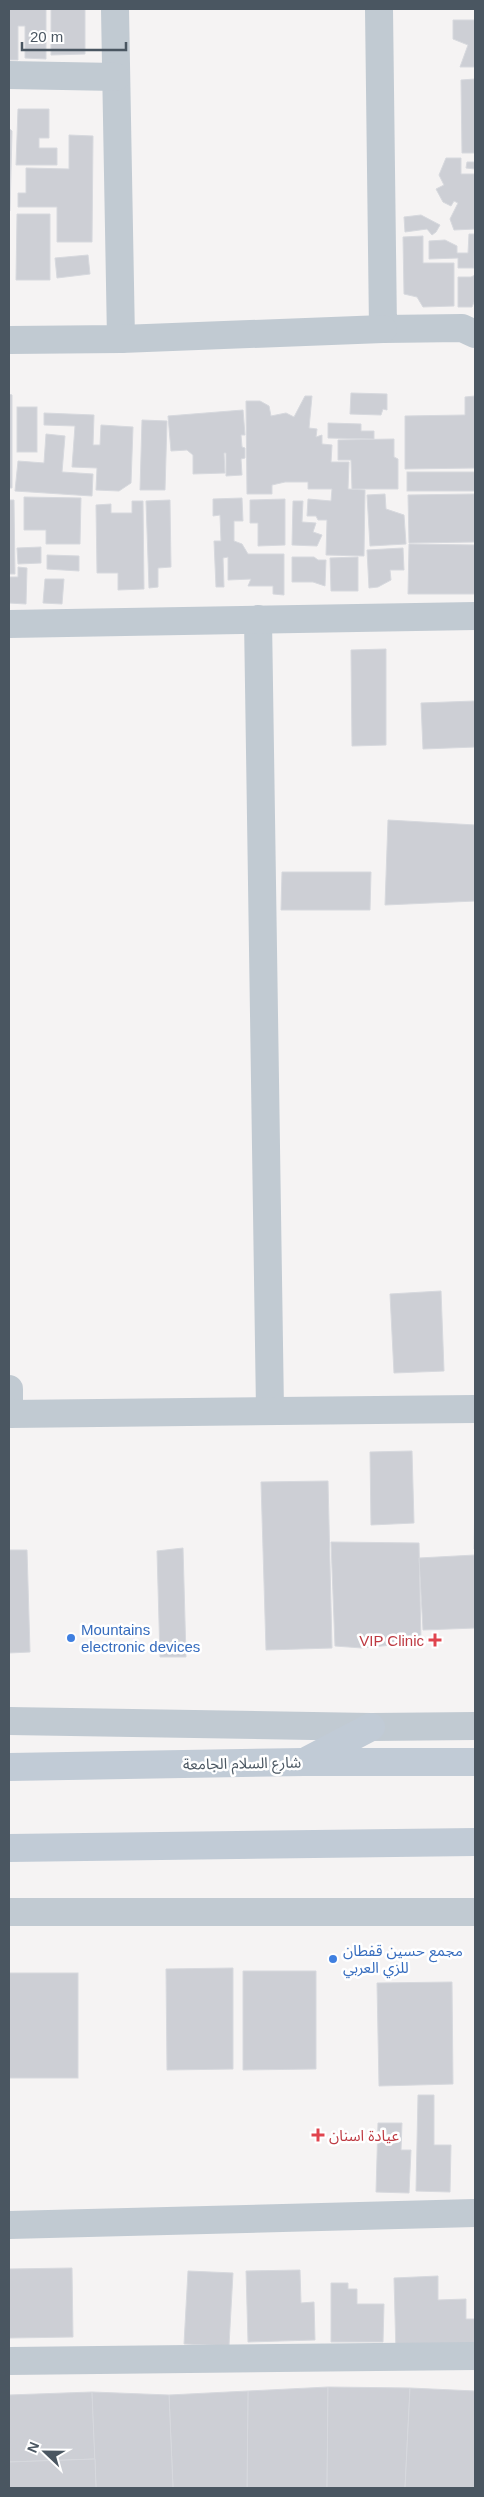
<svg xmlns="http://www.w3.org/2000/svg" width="484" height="2497" font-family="Helvetica,'Noto Sans Arabic',sans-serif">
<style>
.building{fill:#cdcfd5;stroke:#d7d9de}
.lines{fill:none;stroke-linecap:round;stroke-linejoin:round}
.minor{stroke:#c1cad2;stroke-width:28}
.tertiary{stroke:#c1cad2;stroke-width:28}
.secondary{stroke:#c1cbd6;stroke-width:28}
.shop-dot{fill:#3f7fe0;stroke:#fff;stroke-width:2}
.health-dot{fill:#e0444e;stroke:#fff;stroke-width:2}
.labels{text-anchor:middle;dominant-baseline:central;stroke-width:5;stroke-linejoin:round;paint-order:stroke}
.shop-label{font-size:15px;fill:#366cbe;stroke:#fff;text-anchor:start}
.health-label{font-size:15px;fill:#be3a42;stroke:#fff;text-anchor:end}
.street-label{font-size:15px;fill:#4a5661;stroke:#fff}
</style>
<rect width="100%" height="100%" fill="#f5f3f3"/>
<!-- building -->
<g class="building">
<path d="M9 9H46V59L25 58V26H18V60H9Z"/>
<path d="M51 9H85V54L51 55Z"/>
<path d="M475 9V67H460L468 45 453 39V20H475Z"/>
<path d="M475 79V153H462L461 80Z"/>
<path d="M18 109H49V138H39V148H57V165H16Z"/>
<path d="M9 128 12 131 10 211H9Z"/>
<path d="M69 135 93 136 92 242H57V207H18V193H26V168L69 169Z"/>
<path d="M446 158H461V174H475V229L454 230 450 219 458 203 454 201 451 206 443 202 436 189 444 185 439 175Z"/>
<path d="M467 162H475V169L466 168Z"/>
<path d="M17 214H50V280H16Z"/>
<path d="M421 215 440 225 436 232 432 235 427 229 405 232 404 217Z"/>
<path d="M469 234H475L474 268H458V258L429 259V241L445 240 457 246V253H468Z"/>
<path d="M423 236V263H454V306L423 307 417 297 404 294 403 237Z"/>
<path d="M88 255 90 274 57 278 55 258Z"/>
<path d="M475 275V300L472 307H458V277H471Z"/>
<path d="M351 393 387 394V410L383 409 381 415 350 414Z"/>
<path d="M9 394 12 395V488H9Z"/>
<path d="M305 396H312L309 428 317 429 316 437 322 435V444L332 445 331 462H349L348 489 365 490 364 556 326 555 327 520H318L316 516H307L308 499 331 501 332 489H308V482H285L272 485V494H247L246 401H260L269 406 271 416 286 413 294 417Z"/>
<path d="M475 396V468L405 469V416L465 415V397Z"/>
<rect x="17" y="407" width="20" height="45"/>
<path d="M243 410 245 435H241L242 447 245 448V458L241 459 242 475 226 476V453H224L225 473 193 474V455L187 450 171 451 168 416Z"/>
<path d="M44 413 94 415 93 445H100L101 425 133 427 131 483 119 491 96 490 97 468 72 467 75 426 44 425Z"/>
<path d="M142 420 167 421 165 490H140Z"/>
<path d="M328 423 361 424V431H374V439L328 438Z"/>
<path d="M46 434 65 436 62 472 93 474 92 496 15 491 18 461 44 463Z"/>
<path d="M394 439V457L398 459V489H352L351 460H338V440Z"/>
<rect x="407" y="472" width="68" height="19"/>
<path d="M385 494 386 509 404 515 406 544 370 546 367 495Z"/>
<path d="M475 494V542L409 543 408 495Z"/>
<path d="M24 497 81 498 80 544H46V530H24Z"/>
<path d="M242 498 243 521H234V541L242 544 248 554H284V595L273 594V586H248L251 579 228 580V557L223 558 224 587H216L214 541H221L220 515 213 516V499Z"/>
<path d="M285 499V545L258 546V523H250V500Z"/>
<path d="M9 500H14L15 574H9Z"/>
<path d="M170 500 171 567 158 568V587L149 588 146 501Z"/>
<path d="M132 501H143L144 589 118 590V573H97L96 505 111 504V513H132Z"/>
<path d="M293 501H303L302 522 316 523 313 532 322 535 317 546 292 545Z"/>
<path d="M409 544 475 545V594H408Z"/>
<path d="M41 547V563L18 564 17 548Z"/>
<path d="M403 548 404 570H390L391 580 378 587 369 588 367 550Z"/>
<path d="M47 555 79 556V571L47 569Z"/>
<path d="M292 557H314L318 560H326L325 586 313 582H292Z"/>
<path d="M358 557V591H331L330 558Z"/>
<path d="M18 567 27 568 26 604 9 603V577H18Z"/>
<path d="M45 579H64L62 604 43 603Z"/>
<path d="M386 649V745L352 746 351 650Z"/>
<path d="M475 701V747L423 749 421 703Z"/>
<path d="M388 820 475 825V901L385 905Z"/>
<path d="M282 872H371L370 910H281Z"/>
<path d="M441 1291 444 1371 394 1373 390 1294Z"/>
<path d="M412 1451 414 1523 371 1525 370 1452Z"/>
<path d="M328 1481 332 1648 266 1650 261 1482Z"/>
<path d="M475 1496V1549H474Z"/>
<path d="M331 1542 419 1543 421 1642 362 1648 335 1646Z"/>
<path d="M183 1548 186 1657H160L157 1551Z"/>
<path d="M9 1550H27L30 1652 9 1653Z"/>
<path d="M475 1555V1628L423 1630 419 1558Z"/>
<path d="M233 1968V2069L167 2070 166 1969Z"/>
<path d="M243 1971H316V2069L243 2070Z"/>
<rect x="9" y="1973" width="69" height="105"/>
<path d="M452 1982 453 2084 379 2086 377 1983Z"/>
<path d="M418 2095H434V2145H451L450 2192 416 2191Z"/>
<path d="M378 2123H402L401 2150H411L409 2193 376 2192Z"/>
<path d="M72 2268 73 2337 9 2338V2269Z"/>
<path d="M300 2270 301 2303 314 2302 315 2340 248 2342 246 2271Z"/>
<path d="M188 2271 233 2273 229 2346 184 2344Z"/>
<path d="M438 2276V2300L466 2299V2319H475V2351L396 2353 394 2278Z"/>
<path d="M331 2283H348V2289H357V2304H384L383 2342H331Z"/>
<path d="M328 2387 327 2488H247L248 2391Z"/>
<path d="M328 2387 410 2388 405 2488H327Z"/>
<path d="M410 2388 475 2391V2488H405Z"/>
<path d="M248 2391 247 2488H173L169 2395Z"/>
<path d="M92 2392 95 2459 9 2462V2395Z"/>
<path d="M92 2392 169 2395 173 2488H96Z"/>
<path d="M95 2459 96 2488H9V2462Z"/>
</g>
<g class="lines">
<!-- minor -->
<g class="minor">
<path d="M115 9 121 339"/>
<path d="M379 9 383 329 462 328 475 334"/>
<path d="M9 75 116 77"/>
<path d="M9 340 121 339 383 329"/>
<path d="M258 619 270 1410"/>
<path d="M9 624 475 616"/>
<path d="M9 1389V1414"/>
<path d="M9 1414 475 1409"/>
<path d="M9 2225 475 2213"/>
<path d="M9 2361 475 2356"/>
</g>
<!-- tertiary -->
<g class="tertiary">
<path d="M9 1721 371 1727 475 1726"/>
<path d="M9 1912H475"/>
</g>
<!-- secondary -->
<g class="secondary">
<path d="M308 1760 371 1727"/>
<path d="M9 1767 304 1762H475"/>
<path d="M9 1848 475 1842"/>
</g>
</g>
<!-- markers -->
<g class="shop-dot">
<circle cx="71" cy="1638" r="5"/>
<circle cx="333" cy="1959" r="5"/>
</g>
<g class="health-dot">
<path d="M432.5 1632.5h5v5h5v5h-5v5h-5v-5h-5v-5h5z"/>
<path d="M315.5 2127.5h5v5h5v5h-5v5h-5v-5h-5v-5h5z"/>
</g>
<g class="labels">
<!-- shop labels -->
<g class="shop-label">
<text x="81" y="1629">Mountains<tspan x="81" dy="17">electronic devices</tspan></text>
<text x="343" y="1950">مجمع حسين قفطان<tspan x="343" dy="17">للزي العربي</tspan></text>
</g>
<!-- health labels -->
<g class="health-label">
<text x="424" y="1640">VIP Clinic</text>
<text x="329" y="2135" text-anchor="start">عيادة اسنان</text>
</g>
<!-- street labels -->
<g class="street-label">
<text transform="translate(242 1763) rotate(-1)">شارع السلام الجامعة</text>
</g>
</g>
<!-- border -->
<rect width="484" height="2497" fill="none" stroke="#4a5661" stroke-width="20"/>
<!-- north arrow -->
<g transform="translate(45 2452) rotate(292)" stroke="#ffffff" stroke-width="4" paint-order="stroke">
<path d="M0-4L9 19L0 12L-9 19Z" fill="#4a5661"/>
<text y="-8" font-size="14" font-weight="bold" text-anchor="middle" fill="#4a5661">N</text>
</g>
<!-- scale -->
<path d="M22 42v8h104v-8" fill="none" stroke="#4a5661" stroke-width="2.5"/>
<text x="30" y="42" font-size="15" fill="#4a5661" stroke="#ffffff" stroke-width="4" paint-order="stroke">20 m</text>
</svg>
